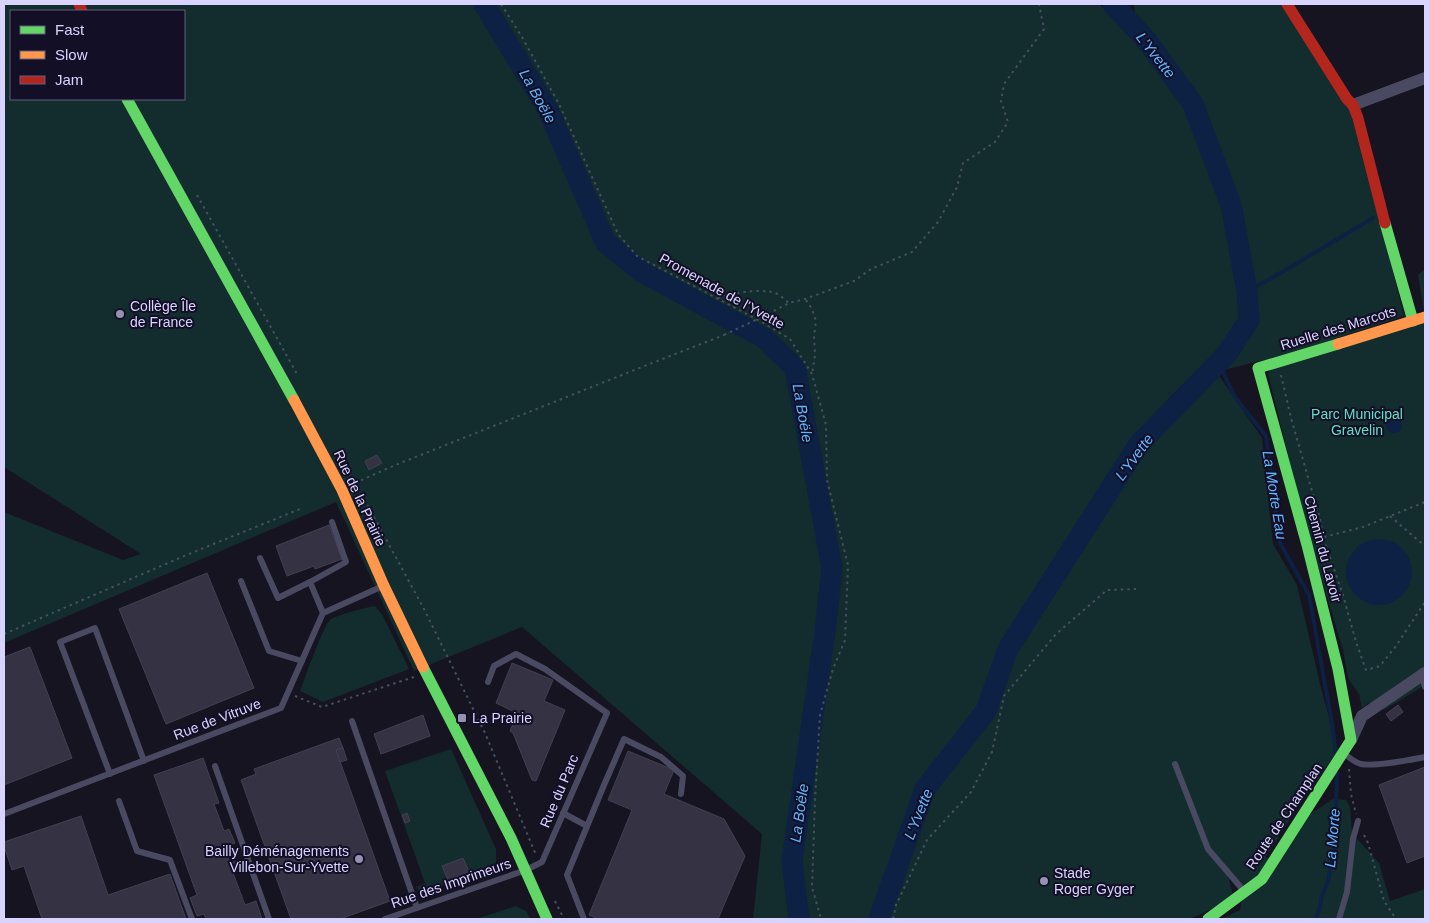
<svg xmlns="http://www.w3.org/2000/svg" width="1429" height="923" font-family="Arial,sans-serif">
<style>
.green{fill:#132c2d;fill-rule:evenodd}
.water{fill:#0d2144}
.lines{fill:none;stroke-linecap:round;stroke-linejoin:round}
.stream{stroke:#0d2144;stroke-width:4}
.river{stroke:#0d2144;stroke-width:21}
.building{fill:#343243;stroke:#433f54}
.path{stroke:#44505f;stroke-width:2;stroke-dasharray:2.5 4;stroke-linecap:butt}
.lane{stroke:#4a4962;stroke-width:6}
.street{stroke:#4a4962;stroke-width:12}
.fast{stroke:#63d668;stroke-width:11}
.slow{stroke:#ff974d;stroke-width:11}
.jam{stroke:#b3261e;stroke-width:11}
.path-bridge{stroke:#44505f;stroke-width:2;stroke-dasharray:2.5 4;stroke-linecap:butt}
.poi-dot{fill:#9591b1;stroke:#130f26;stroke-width:2}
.labels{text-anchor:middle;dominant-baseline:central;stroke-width:4;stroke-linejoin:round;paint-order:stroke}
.street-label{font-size:14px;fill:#d9d4ff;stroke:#130f26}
.poi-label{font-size:14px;fill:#d9d4ff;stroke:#130f26;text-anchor:start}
.park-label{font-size:14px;fill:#5fe0c0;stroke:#130f26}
.water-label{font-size:15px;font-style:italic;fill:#62b6ff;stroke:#130f26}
</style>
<rect width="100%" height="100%" fill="#161421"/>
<!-- green -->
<g class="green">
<path d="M4 4H1099L1119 23 1186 107 1231 233 1242 289 1243 306 1239 321 1221 347 1168 399 1179 411 1218 374 1262 438 1273 544 1297 585 1321 688 1338 750 1297 809 1265 858 1275 857 1291 827 1333 799 1346 800 1350 807 1352 833 1379 863 1390 901 1425 889V919H1221L1240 910 1242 898 1238 889 1228 876 1234 899 1190 919H753L762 834 522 627 414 671 336 502 4 643V512L123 560 141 554 4 467ZM11 11H184V99H11Z"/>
<path d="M1134 4H1285L1357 122 1404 316 1286 355 1227 369 1224 364 1255 320 1231 205 1193 104 1147 41 1137 31Z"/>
<path d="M1425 269V685L1384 710 1368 703 1362 708 1359 694 1348 678 1343 650 1305 524 1268 374 1272 366 1424 313 1418 275Z"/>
<path d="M375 606 383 616 409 669 323 702 300 691C305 678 323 625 331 619 337 615 367 607 375 606Z"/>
<path d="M451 749 496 849V867L421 893 416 887 425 883 385 771Z"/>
<path d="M516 906 526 911 530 919H476Z"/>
</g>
<!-- water -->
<g class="water">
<circle cx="1394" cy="425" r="8"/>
<circle cx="1379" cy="572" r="33"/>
</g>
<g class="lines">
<!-- stream -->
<g class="stream">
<path d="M1247 291 1272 278 1373 218"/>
<path d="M1218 362 1235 397 1266 436 1280 543 1309 595 1333 729 1336 755"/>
<path d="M1316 919 1320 908 1321 898 1328 881 1335 842 1337 774"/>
</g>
<!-- river -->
<g class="river">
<path d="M484 4 548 110 606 243 642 272 764 338 795 368 832 568 825 632 792 861 799 919"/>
<path d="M879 919 925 789 986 711 1008 649 1139 444 1227 354 1249 320 1247 291 1231 205 1193 104 1147 41 1113 4"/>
</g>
</g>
<!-- building -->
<g class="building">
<path d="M377 455 382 463 369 470 365 461Z"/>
<path d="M329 525 342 559 315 569 314 566 287 576 276 546Z"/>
<path d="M207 573 254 688 166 724 119 609Z"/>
<path d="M30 647 72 758 4 785V657Z"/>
<path d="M512 663 553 680 544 701 565 710 536 781 532 780 513 733 510 731 517 713 496 703Z"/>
<path d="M1398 705 1403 712 1391 721 1386 714Z"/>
<path d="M423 715 430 736 381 754 374 734Z"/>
<path d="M339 738 343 748 336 750 390 901 340 919H291L241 780 256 774 254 769Z"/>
<path d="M343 748 347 760 340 762 336 750Z"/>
<path d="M628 751 674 770 664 794 724 819 745 856 718 919H598L589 915 632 810 608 800Z"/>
<path d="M203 758 219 803 214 804 224 831 229 829 235 843 224 847 230 863 240 860 243 869 233 873 245 905 256 901 262 919H206L204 914 197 916 190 898 197 895 154 775Z"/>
<path d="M1425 767V856L1407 863 1379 785Z"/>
<path d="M407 813 410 821 405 823 402 815Z"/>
<path d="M81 816 108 895 170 874 186 919H42L24 866 12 870 4 846V842Z"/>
<path d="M463 858 469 872 448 880 442 866Z"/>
</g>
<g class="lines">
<!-- path -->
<g class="path">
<path d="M501 4 522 37 559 104 618 234 637 256 760 321 790 339 812 374 826 425 827 480 848 565 845 640 833 669 820 715 815 799 812 887 821 919"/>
<path d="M197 195 297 374"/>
<path d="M718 298C734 293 755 289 772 292 778 293 784 299 789 303"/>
<path d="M806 300 812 309 816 321 814 336 815 355 812 374"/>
<path d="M768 314 789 303 805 299 854 281 871 269 912 252 938 222 957 187 963 163 995 142 1008 122 1001 101 1004 84 1044 29 1039 4"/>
<path d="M1281 375 1291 418 1320 519 1323 537 1343 595 1356 642 1366 670 1380 666 1396 646 1425 602"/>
<path d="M349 471 424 609 485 733 536 855"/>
<path d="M355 483 393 466 647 365 724 335"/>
<path d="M1390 516 1420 542 1425 544"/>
<path d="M1324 537 1363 527 1425 502"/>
<path d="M4 634 184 556 300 509"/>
<path d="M295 696 322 707 414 677"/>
<path d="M1349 769 1351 794 1356 814"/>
<path d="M1364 835 1368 843 1384 901 1396 919"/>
<path d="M555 901 564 919"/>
<path d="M893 919 896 905 927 840 971 792 992 752 1004 696 1056 634 1107 590 1136 589"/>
</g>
<!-- lane -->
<g class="lane">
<path d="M260 558 278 598 310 582 346 562 332 522"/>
<path d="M241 581 269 651 302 661"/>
<path d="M310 582 323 613"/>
<path d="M1422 676 1425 687"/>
<path d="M352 721 417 908"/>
<path d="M1344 753C1348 757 1355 762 1361 764 1376 767 1409 760 1425 757"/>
<path d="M1175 764 1208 849 1244 891"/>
<path d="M215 766 269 919"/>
<path d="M110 774 60 642 95 628 144 761"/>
<path d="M119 801 137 851 170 860 192 919"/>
<path d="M563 813 587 826"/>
<path d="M4 814 281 708 323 613 383 586"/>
<path d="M385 919 526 870 542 862 607 713 545 669 516 654 494 666 488 682"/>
<path d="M584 919 567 875 604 785 624 739 661 757 683 776 681 794"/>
<path d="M1339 919 1347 892 1353 839 1358 821"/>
</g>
<!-- street -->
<g class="street">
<path d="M1353 105 1425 78"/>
<path d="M1351 740 1362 716 1425 673"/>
</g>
<!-- fast -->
<g class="fast">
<path d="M127 99 294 400"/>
<path d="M1385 223 1413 321"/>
<path d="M423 667 511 838 547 919"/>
<path d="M1208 919 1262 879 1351 740 1338 669 1307 545 1258 368 1338 344"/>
</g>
<!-- slow -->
<g class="slow">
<path d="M1338 344 1425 317"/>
<path d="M294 400 342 490 384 586 423 667"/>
</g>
<!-- jam -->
<g class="jam">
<path d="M79 4 82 11"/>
<path d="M1287 4 1347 99 1353 105 1358 118 1385 223"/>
</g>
<!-- path-bridge -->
<path class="path-bridge" d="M724 335 768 314"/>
</g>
<!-- markers -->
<g class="poi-dot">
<circle cx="120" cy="314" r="5"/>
<rect x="457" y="713" width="10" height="10" rx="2.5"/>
<circle cx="359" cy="859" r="5"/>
<circle cx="1044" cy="881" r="5"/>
</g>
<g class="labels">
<!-- street labels -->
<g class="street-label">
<text transform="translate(722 291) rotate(29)">Promenade de l'Yvette</text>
<text transform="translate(1338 328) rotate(-17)">Ruelle des Marcots</text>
<text transform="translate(360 498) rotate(65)">Rue de la Prairie</text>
<text transform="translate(1323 549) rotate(75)">Chemin du Lavoir</text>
<text transform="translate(217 719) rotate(-21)">Rue de Vitruve</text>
<text transform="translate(559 791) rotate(-67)">Rue du Parc</text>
<text transform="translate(1284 816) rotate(-56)">Route de Champlan</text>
<text transform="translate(451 883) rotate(-19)">Rue des Imprimeurs</text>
</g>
<!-- poi labels -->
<g class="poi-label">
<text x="130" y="306">Collège Île<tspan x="130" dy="16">de France</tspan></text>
<text x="472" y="718">La Prairie</text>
<text x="349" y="851" text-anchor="end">Bailly Déménagements<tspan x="349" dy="16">Villebon-Sur-Yvette</tspan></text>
<text x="1054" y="873">Stade<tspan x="1054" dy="16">Roger Gyger</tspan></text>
</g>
<!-- park labels -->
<g class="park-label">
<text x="1357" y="414">Parc Municipal<tspan x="1357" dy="16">Gravelin</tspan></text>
</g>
<!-- water labels -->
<g class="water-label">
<text transform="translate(1156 55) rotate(52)">L'Yvette</text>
<text transform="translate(538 96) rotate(61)">La Boële</text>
<text transform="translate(803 413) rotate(80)">La Boële</text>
<text transform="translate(1134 457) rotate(-54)">L'Yvette</text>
<text transform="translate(1275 495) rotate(81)">La Morte Eau</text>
<text transform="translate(799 813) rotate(-82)">La Boële</text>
<text transform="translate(918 814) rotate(-68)">L'Yvette</text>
<text transform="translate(1332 838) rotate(-85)">La Morte</text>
</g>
</g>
<!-- border -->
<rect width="1429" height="923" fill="none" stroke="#d9d4ff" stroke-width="10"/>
<!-- legend -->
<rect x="10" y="10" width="175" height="90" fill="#130f26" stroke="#625e7d"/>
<rect x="20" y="26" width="25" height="8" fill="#63d668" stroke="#625e7d"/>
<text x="55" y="35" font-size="15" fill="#d9d4ff">Fast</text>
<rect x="20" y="51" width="25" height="8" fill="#ff974d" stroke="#625e7d"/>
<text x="55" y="60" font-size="15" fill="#d9d4ff">Slow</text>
<rect x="20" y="76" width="25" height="8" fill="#b3261e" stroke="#625e7d"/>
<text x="55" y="85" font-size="15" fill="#d9d4ff">Jam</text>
</svg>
